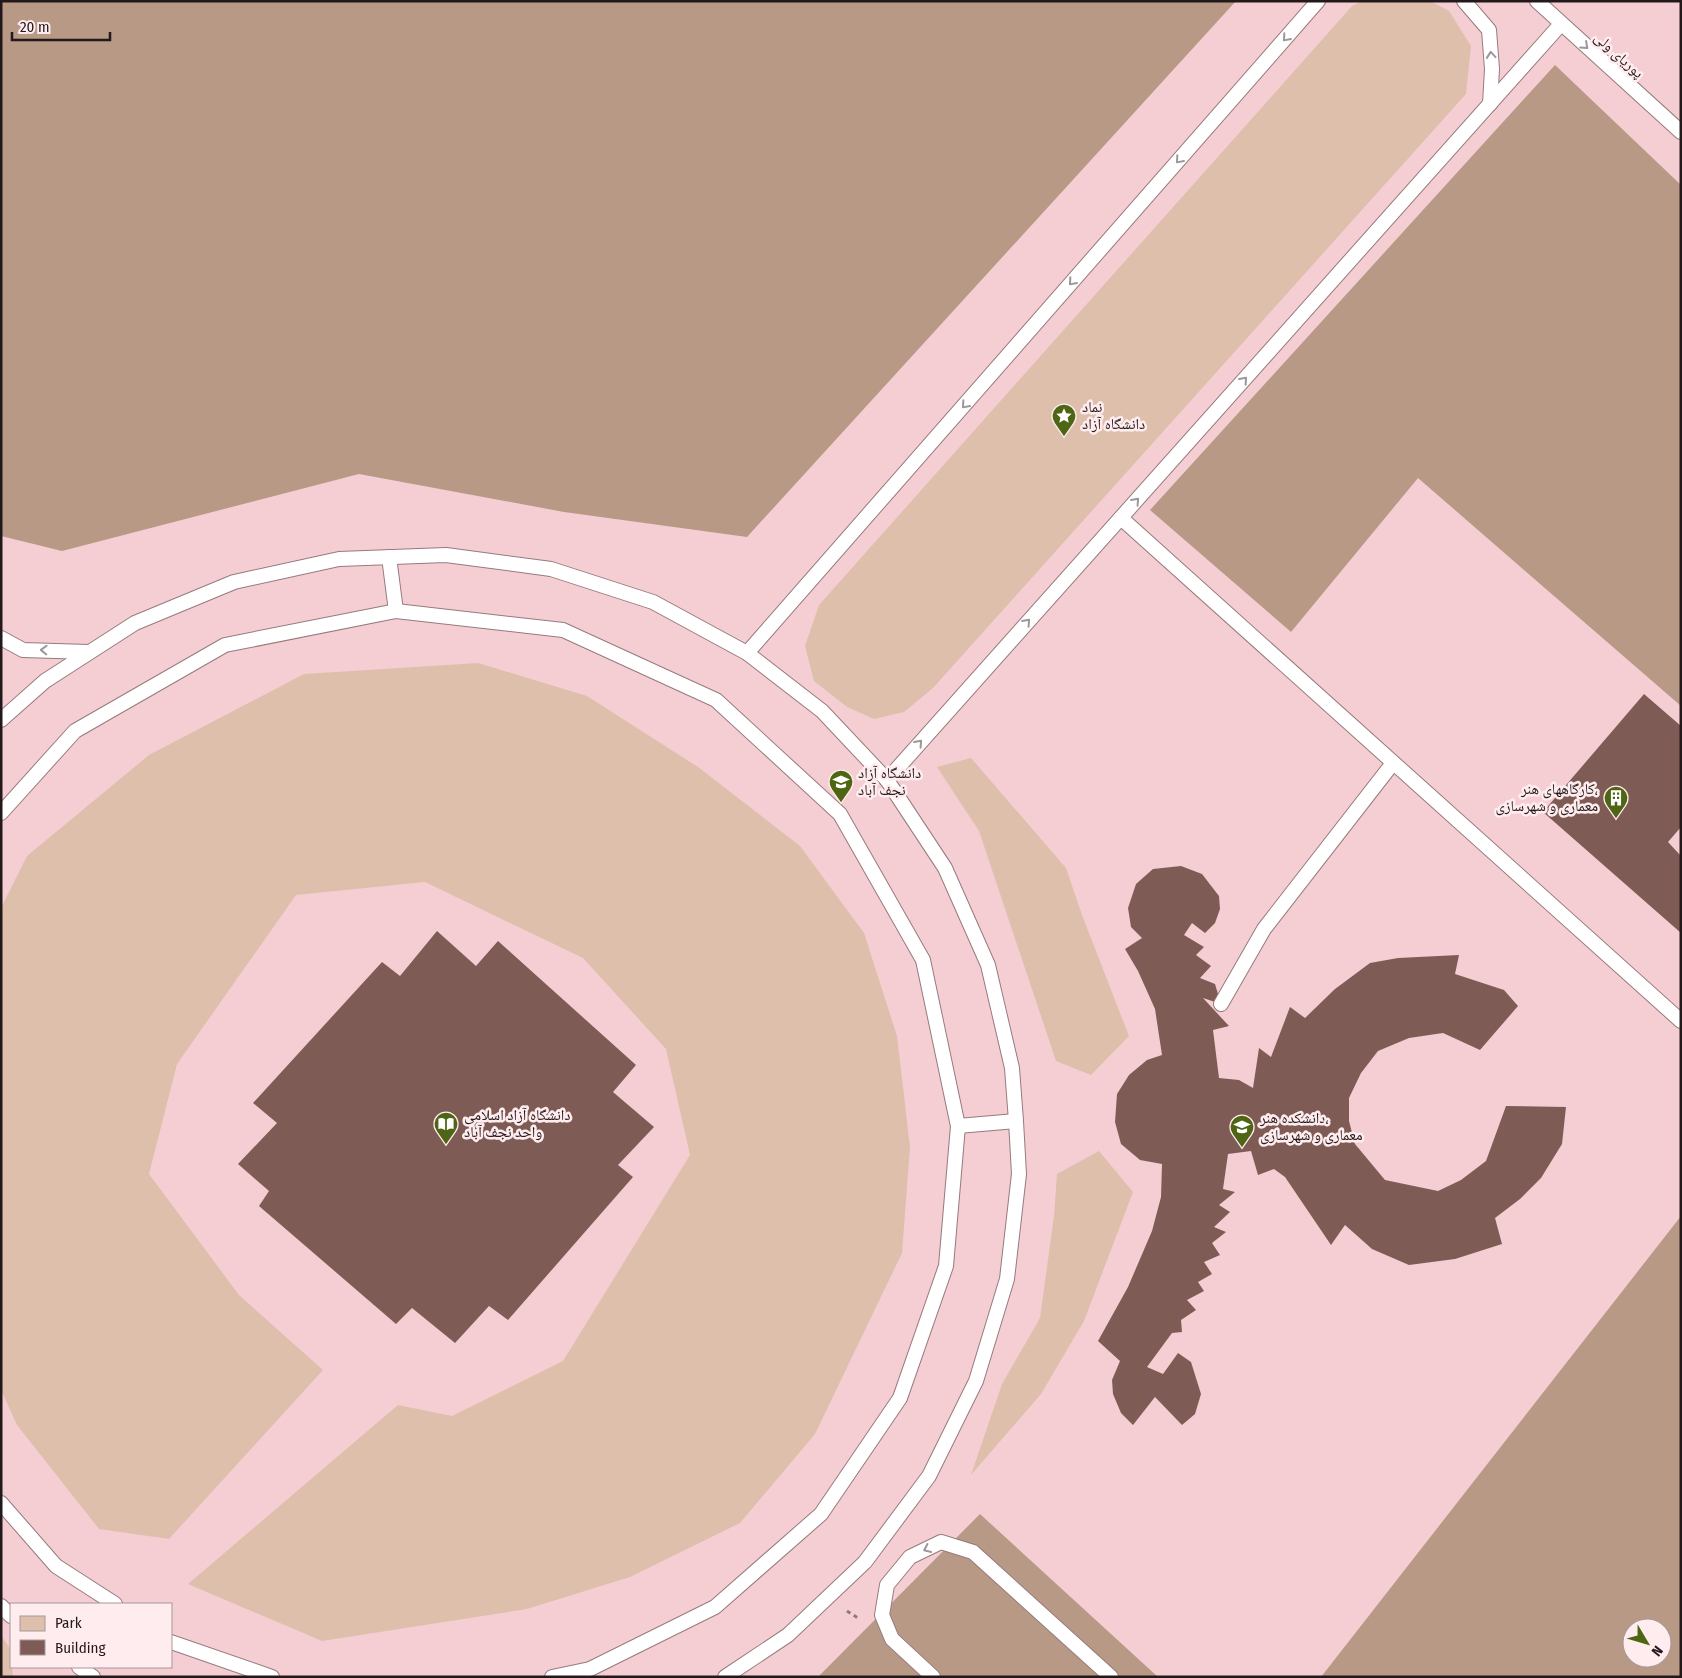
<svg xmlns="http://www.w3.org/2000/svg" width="1682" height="1678" font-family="'Fira Sans Condensed','Noto Naskh Arabic',sans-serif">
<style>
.built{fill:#f5ced3;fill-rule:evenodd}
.green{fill:#ddbfac}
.forest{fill:#b89985;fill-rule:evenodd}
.building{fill:#7e5c55}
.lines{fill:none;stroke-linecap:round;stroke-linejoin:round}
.lane-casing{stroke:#967a7e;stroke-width:16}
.path{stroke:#8e797c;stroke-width:3;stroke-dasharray:4 4;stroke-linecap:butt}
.lane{stroke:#fff;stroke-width:14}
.oneway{stroke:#9c9798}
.labels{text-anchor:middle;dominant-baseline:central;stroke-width:5;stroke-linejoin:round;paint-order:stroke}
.street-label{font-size:15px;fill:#23181a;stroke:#ffecee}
.poi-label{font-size:15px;fill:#23181a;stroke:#ffecee;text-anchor:start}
</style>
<rect width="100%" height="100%" fill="#fadbdf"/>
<!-- built -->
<path class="built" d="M1 1H1681V1677H1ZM11 1604H171V1667H11ZM1632 1628H1662V1658H1632Z"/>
<!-- green -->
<g class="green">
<path d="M1362 1H1430L1449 11 1471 46 1466 94 933 688 904 712 874 719 847 707 814 681 805 646 819 605 1352 6Z"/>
<path d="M478 663 587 696 698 767 800 846 864 933 897 1036 910 1147 902 1253 815 1434 740 1523 630 1577 527 1609 322 1641 188 1584 398 1405 452 1416 563 1361 690 1155 666 1049 583 958 425 882 296 895 177 1064 149 1174 239 1295 323 1370 169 1539 99 1529 17 1425 1 1390V908L27 856 149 755 304 674Z"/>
<path d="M971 758 1066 868 1082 915 1129 1036 1091 1075 1056 1061 979 831 937 767Z"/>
<path d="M1099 1151 1133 1192 1084 1321 1041 1394 971 1475 1002 1384 1040 1318 1054 1216 1057 1174Z"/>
<path d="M1 1635 11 1650 13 1677H1Z"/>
</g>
<!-- forest -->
<g class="forest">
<path d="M1 1H1236L747 537 564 512 359 474 62 551 1 536Z"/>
<path d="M1555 65 1681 185V706L1418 478 1291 632 1150 510Z"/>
<path d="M1681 1216V1677H1321ZM1632 1628H1662V1658H1632Z"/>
<path d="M980 1514 1158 1677H818Z"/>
</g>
<!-- building -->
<g class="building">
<path d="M1644 694 1681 726V827L1668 842 1681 856V933L1543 812Z"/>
<path d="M1181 866 1202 874 1219 896 1220 909 1215 923 1205 933 1192 923 1184 935 1204 947 1196 955 1211 966 1200 978 1215 984 1221 1004 1203 998 1229 1026 1213 1030 1219 1078 1239 1080 1253 1088 1259 1048 1271 1057 1290 1007 1305 1018 1335 989 1370 963 1398 958 1459 955 1455 974 1504 990 1518 1006 1480 1050 1443 1033 1409 1038 1378 1051 1361 1073 1349 1098V1121L1355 1144 1385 1180 1438 1191 1461 1180 1486 1161 1506 1106 1566 1107 1562 1144 1541 1178 1520 1199 1495 1218 1502 1244 1455 1259 1409 1265 1372 1249 1345 1225 1331 1245 1285 1177 1274 1169 1258 1175 1251 1151 1228 1154 1223 1189 1235 1192 1219 1205 1230 1212 1214 1227 1226 1232 1212 1243 1220 1255 1204 1262 1212 1274 1198 1282 1204 1291 1187 1300 1196 1310 1181 1320 1182 1332 1172 1333 1147 1367 1163 1374 1178 1353 1191 1362 1201 1394 1195 1414 1182 1425 1155 1397 1133 1425 1121 1413 1113 1394 1112 1380 1120 1361 1098 1341 1128 1287 1152 1231 1161 1197 1162 1164 1140 1160 1121 1144 1115 1122 1117 1094 1129 1075 1147 1060 1162 1055 1155 1009 1138 971 1125 949 1142 938 1131 927 1128 908 1136 884 1153 869Z"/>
<path d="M437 931 476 966 498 941 636 1065 613 1092 654 1127 618 1165 633 1177 508 1320 489 1306 455 1343 412 1308 396 1324 259 1206 269 1191 238 1164 277 1123 253 1103 382 962 400 976Z"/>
</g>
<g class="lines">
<defs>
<g id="lane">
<path d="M1464 1 1489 30 1492 69 1490 104"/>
<path d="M1537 1 1681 132"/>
<path d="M1121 518 1681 1021"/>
<path d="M389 557 396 611"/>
<path d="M1 638 23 650 89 652"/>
<path d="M747 653 1318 1"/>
<path d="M1 720 45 681 135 623 234 582 339 559 446 555 551 569 653 602 747 653 822 711 887 780 945 868 988 965 1012 1068 1016 1121 1019 1174 1007 1279 976 1381 929 1476 865 1562 788 1635 725 1677"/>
<path d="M887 780 1561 24"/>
<path d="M1 813 75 731 225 645 396 611 563 630 716 700 840 814 923 960 958 1126 946 1266 900 1398 821 1514 715 1607 590 1669 552 1677"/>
<path d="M1221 1004 1264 929 1393 763"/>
<path d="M958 1126 1016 1121"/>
<path d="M1 1503 56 1566 115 1604"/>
<path d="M1 1606 11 1616"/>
<path d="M171 1642 272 1677"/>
<path d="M79 1667 93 1677"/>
<path d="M933 1677 892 1639 882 1615 887 1585 910 1557 941 1542 973 1552 1111 1677"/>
</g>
</defs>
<!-- lane casing -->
<use href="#lane" class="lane-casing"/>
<!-- path -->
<path class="path" d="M847 1611 858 1618"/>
<!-- lane -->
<use href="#lane" class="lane"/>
</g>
<!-- one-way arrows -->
<defs><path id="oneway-chevron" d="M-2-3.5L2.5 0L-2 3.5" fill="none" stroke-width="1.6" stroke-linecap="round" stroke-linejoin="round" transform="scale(1.25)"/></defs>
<g class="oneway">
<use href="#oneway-chevron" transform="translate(1286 38) rotate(131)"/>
<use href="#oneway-chevron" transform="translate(1585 46) rotate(42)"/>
<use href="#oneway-chevron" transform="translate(1491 55) rotate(-95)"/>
<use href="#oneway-chevron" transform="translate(1179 160) rotate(131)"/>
<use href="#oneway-chevron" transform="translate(1072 282) rotate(131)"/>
<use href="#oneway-chevron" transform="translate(1244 380) rotate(-48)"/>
<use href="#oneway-chevron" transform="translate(965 405) rotate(131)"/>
<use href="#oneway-chevron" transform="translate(1136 501) rotate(-48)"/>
<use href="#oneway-chevron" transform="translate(1027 622) rotate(-48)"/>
<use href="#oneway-chevron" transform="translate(44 650) rotate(-178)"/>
<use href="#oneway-chevron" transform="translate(919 743) rotate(-48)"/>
<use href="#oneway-chevron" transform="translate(927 1549) rotate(155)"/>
</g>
<!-- icons -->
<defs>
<symbol id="sight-pin" viewBox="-11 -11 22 30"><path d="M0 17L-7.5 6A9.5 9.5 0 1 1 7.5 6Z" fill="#4e6514" stroke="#ffecee"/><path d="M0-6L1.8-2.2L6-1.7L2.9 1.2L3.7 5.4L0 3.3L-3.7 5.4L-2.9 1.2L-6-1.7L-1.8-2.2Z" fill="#fff"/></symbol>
<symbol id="university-pin" viewBox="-11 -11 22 30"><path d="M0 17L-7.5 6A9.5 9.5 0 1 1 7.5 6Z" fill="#4e6514" stroke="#ffecee"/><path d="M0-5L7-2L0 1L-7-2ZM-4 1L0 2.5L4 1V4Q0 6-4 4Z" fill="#fff"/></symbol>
<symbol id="building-pin" viewBox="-11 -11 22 30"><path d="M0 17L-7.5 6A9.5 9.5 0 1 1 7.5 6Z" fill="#4e6514" stroke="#ffecee"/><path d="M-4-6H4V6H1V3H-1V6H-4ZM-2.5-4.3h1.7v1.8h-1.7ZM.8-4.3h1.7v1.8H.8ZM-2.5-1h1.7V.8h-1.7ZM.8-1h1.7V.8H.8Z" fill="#fff"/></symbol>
<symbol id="library-pin" viewBox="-11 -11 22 30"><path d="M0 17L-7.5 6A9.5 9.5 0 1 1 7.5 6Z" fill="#4e6514" stroke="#ffecee"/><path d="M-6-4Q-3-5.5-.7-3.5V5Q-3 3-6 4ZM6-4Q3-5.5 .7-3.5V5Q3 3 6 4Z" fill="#fff"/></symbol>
</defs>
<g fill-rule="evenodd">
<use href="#sight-pin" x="1050" y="402" width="28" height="38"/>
<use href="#university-pin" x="827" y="768" width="28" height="38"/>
<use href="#building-pin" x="1602" y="784" width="28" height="38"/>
<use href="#library-pin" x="432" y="1110" width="28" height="38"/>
<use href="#university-pin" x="1228" y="1113" width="28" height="38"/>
</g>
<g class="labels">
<!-- street labels -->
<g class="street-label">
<text transform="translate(1619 55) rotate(42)">پوریای ولی</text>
</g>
<!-- poi labels -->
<g class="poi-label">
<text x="1082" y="407">نماد<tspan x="1082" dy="17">دانشگاه آزاد</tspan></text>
<text x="858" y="773">دانشگاه آزاد<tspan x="858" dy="17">نجف آباد</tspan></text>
<text x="1598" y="789" text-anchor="end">کارگاههای هنر،<tspan x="1598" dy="17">معماری و شهرسازی</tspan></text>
<text x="464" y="1115">دانشگاه آزاد اسلامی<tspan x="464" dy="17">واحد نجف آباد</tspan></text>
<text x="1260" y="1118">دانشکده هنر،<tspan x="1260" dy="17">معماری و شهرسازی</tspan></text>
</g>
</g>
<!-- border -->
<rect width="1682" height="1678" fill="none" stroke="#23181a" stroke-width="5"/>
<!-- legend -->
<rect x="10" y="1603" width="162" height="65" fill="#ffecee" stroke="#a79799"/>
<rect x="20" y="1616" width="25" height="15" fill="#ddbfac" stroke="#a79799"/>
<text x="55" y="1628" font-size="15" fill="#23181a">Park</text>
<rect x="20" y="1640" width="25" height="15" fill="#7e5c55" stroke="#a79799"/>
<text x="55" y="1653" font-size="15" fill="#23181a">Building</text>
<!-- north arrow -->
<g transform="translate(1647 1643) rotate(128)"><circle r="24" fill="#ffecee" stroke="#a79799"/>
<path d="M0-4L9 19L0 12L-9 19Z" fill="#4e6514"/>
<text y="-8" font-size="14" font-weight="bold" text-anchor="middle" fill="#23181a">N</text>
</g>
<!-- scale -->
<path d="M12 32v8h98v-8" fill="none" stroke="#23181a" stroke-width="2.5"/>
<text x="20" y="32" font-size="15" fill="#23181a" stroke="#ffecee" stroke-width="4" paint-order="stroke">20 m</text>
</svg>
